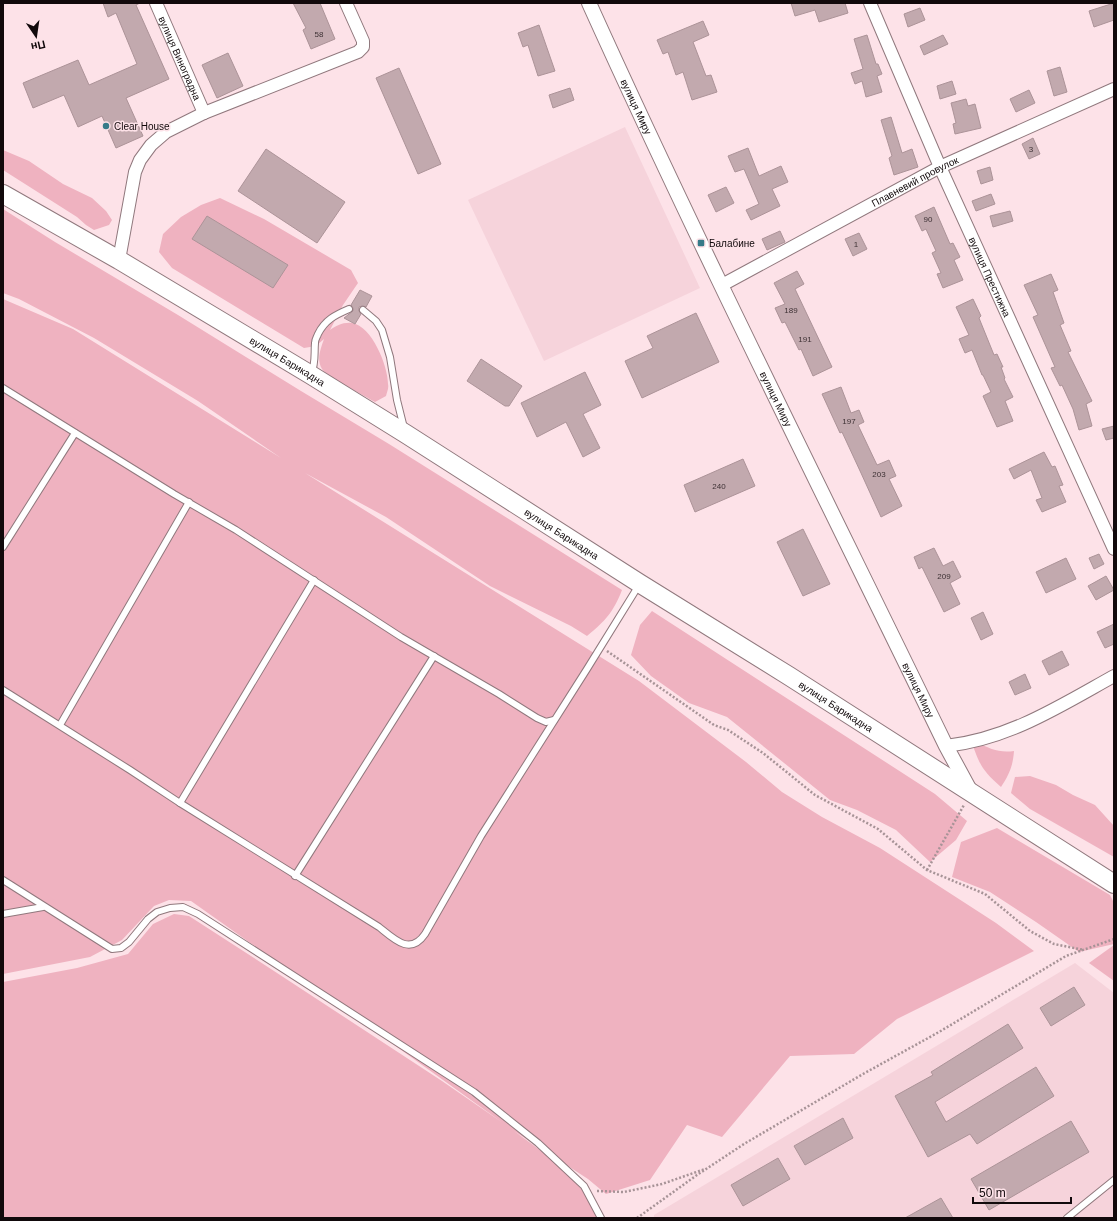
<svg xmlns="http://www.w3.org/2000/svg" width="1117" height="1221" font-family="Helvetica,sans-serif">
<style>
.built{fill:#f6d3db}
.green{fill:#efb2c0}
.building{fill:#c2a9ae;stroke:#ac9398}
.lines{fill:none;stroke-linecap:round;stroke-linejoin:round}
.service-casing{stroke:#90787d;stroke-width:8}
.minor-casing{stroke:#90787d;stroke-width:14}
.tertiary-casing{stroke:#90787d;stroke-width:16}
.primary-casing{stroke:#90787d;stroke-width:20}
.path{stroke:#a79397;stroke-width:2.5;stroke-dasharray:2 2;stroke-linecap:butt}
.service{stroke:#fff;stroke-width:6}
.minor{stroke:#fff;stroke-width:12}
.tertiary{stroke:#fff;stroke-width:14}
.primary{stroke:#fff;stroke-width:18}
.poi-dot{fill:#367b89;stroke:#fde2e8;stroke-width:1.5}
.labels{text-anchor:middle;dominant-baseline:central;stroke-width:3;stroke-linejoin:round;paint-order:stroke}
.number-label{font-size:8px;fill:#3d3134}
.street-label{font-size:10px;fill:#11090b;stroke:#fde2e8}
.poi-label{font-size:10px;fill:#11090b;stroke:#fde2e8;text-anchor:start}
</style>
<rect width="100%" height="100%" fill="#fde2e8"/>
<!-- built -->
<g class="built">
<path d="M625 127 700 288 544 361 468 200Z"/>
<path d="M1075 963 1114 993V1218H654V1215Z"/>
</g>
<!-- green -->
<g class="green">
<path d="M3 150 29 161 63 184 92 198 106 211 112 220 109 225 94 230 86 225 77 217 3 170Z"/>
<path d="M220 198 264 219 351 270 358 283 343 305 330 330C336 326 343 322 352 323 372 326 388 366 388 384 389 388 387 392 386 396L375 402C365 396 326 376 322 369 316 359 321 348 324 339L316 346 304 348 172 268 159 252 163 234 181 217 201 205Z"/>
<path d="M3 209 55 242 178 315 301 391 389 444 622 590C613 613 605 621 587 636L571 626 490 586 386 517 305 473 639 681 746 762 782 792 822 817 880 848 996 923 1034 951 897 1019 854 1054 790 1056 722 1137 687 1125 650 1180 606 1194 588 1179 514 1131 585 1183 600 1218H3V982L77 968 128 954 153 924 174 914 189 916 274 971 442 1081 503 1123 404 1052 191 901 169 900 154 906 122 940 90 957 3 974V299L73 329 281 458 198 401 94 338 19 299 3 293Z"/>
<path d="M652 611 935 794 967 821 956 840 930 862 896 830 857 810 830 800 727 717 689 703 651 676 631 655 640 625Z"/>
<path d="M977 742C990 749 999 753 1014 751 1013 766 1009 775 1001 787 983 771 980 766 972 743Z"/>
<path d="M1030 776 1056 785 1073 795 1095 805 1114 826V857L1030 809 1011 793 1015 777Z"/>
<path d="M997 828 1110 895 1114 903V944L1079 952 1036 922 990 892 952 877 961 842Z"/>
<path d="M1114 945V981L1089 963Z"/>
</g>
<!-- building -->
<g class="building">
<path d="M103 3H140L136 5 169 79 126 98 143 136 116 148 102 116 78 127 64 95 33 108 23 83 78 60 89 85 137 64 116 13 108 17Z"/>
<path d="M293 3H320L335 39 311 49 303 30 306 28Z"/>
<path d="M791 3H845L848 13 819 22 815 10 795 16Z"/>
<path d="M1114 3V20L1094 27 1089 11Z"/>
<path d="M920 8 925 20 908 27 904 14Z"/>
<path d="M703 21 709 35 693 42 706 76 711 75 717 92 692 100 683 72 676 75 668 52 663 54 657 40Z"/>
<path d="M539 25 555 71 538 76 528 45 523 47 518 33Z"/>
<path d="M867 35 876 64H878L882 74 877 76 882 92 866 97 862 81 855 84 851 73 863 69 854 39Z"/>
<path d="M943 35 948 44 924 55 920 46Z"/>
<path d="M228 53 243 86 217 98 202 65Z"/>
<path d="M1060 67 1067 92 1054 96 1047 71Z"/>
<path d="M399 68 441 164 418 174 376 78Z"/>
<path d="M952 81 956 94 940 99 937 86Z"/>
<path d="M570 88 574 100 553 108 549 95Z"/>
<path d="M1029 90 1035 103 1016 112 1010 99Z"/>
<path d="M966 99 968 106 975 104 981 128 955 134 953 124 956 123 951 103Z"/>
<path d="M891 117 902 153 912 149 918 167 894 175 889 158 892 156 881 120Z"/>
<path d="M1033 138 1040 154 1029 159 1022 144Z"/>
<path d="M748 148 759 176 781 166 788 182 772 189 780 206 751 220 746 210 759 204 744 169 735 172 728 156Z"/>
<path d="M266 149 345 202 317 243 238 191Z"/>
<path d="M990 167 993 180 981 184 977 171Z"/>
<path d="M726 187 734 203 716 212 708 195Z"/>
<path d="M991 194 995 204 976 211 972 201Z"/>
<path d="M934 207 950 244 953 243 960 257 954 260 963 280 943 288 937 274 941 273 932 253 936 251 926 229 922 231 915 216Z"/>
<path d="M1010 211 1013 221 993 227 990 216Z"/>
<path d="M207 216 288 265 273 288 192 239Z"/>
<path d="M780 231 785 242 767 250 762 239Z"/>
<path d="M859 233 867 249 853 256 845 239Z"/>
<path d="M797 271 804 284 795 289 832 367 813 376 801 349 799 350 785 322 782 323 775 308 785 304 774 283Z"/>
<path d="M1051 274 1058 290 1053 292 1064 323 1060 325 1071 351 1068 352 1092 401 1086 404 1092 426 1079 430 1073 409 1062 385 1060 386 1051 368 1055 367 1033 317 1038 315 1024 285Z"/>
<path d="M360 290 372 296 366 307 362 306 359 307V311L361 314 355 324 344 318 353 311V308L351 305Z"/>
<path d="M973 299 981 316 979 318 994 355 997 354 1003 367H1001L1005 378 1004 379 1013 397 1005 401 1013 421 997 427 983 396 991 392 983 375H982L972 350 965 353 959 339 969 335 956 307Z"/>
<path d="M696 313 719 362 642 398 625 361 653 348 647 336Z"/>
<path d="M481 359 522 386 509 406H505L467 381Z"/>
<path d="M585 372 601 405 583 414 600 448 583 457 566 422 537 437 521 403Z"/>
<path d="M841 387 851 413 859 410 864 422 858 425 877 465 889 460 896 476 889 479 902 506 881 517 861 473 842 432 840 433 822 394Z"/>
<path d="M1114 426V438L1106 440 1102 429Z"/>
<path d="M1044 452 1052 467 1055 466 1063 485 1059 486 1066 502 1042 512 1036 500 1042 498 1031 470 1014 479 1009 469Z"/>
<path d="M743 459 755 486 695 512 684 485Z"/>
<path d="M803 529 830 584 803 596 777 542Z"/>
<path d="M934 548 943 566 953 561 961 577 950 583 960 604 944 612 922 567 919 569 914 557Z"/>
<path d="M1099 554 1104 564 1094 569 1089 558Z"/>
<path d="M1066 558 1076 579 1046 593 1036 572Z"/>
<path d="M1106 576 1114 590 1096 600 1088 586Z"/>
<path d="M983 612 993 634 981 640 971 618Z"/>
<path d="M1114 624V644L1105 648 1097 632Z"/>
<path d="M1062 651 1069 665 1049 675 1042 661Z"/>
<path d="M1025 674 1031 688 1015 695 1009 682Z"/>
<path d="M1074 987 1085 1005 1051 1026 1040 1008Z"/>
<path d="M1008 1024 1023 1048 935 1102 946 1122 1036 1067 1054 1096 977 1144 970 1134 928 1157 895 1096 933 1075 931 1072Z"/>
<path d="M843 1118 853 1138 805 1165 794 1146Z"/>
<path d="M1071 1121 1089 1152 989 1210 971 1179Z"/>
<path d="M778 1158 790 1179 743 1206 731 1185Z"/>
<path d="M941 1198 953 1218H905Z"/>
</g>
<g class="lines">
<defs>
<g id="service">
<path d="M363 310 376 321 382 330 390 357 397 400 404 428"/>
<path d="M311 374C316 363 314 354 315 343 315 339 317 337 318 334 325 320 335 315 349 309"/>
<path d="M3 388 174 494 236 530 401 637 499 694 537 718 546 722 554 720"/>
<path d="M3 547 75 433"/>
<path d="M3 690 130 770 180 803 379 927C394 939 410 956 425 934L481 836 587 669 639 585"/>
<path d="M60 725 189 502"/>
<path d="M180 803 314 580"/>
<path d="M295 876 434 656"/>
<path d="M3 880 112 949 121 948 129 942 148 919 157 912 170 908 183 907 198 914 474 1092 538 1143 584 1186 601 1218"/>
<path d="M3 914 43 907"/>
<path d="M1067 1218 1114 1180"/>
</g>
<g id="minor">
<path id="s1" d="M156 3 204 113"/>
<path id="s2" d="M870 3 940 167 1114 549"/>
<path d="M119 260 135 172 140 160 151 145 166 132 204 113 358 52 363 47V41L346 3"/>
<path id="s3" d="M722 285 940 167 1114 89"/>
<path d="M946 746C1009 739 1060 706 1114 676"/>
</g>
<g id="tertiary">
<path id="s4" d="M589 3C702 253 826 499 946 746L971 792"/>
</g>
<g id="primary">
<path id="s5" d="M3 194 119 260 311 375 406 434 639 583 789 676 1114 884"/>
</g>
</defs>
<!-- service casing -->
<use href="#service" class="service-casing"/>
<!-- minor casing -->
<use href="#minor" class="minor-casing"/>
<!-- tertiary casing -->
<use href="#tertiary" class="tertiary-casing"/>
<!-- primary casing -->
<use href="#primary" class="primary-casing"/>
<!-- path -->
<g class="path">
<path d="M607 651 714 725 728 730 763 753 815 795 878 829 927 870 985 894 1030 931 1054 944 1084 950"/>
<path d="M927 870 964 805"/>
<path d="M597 1191 624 1192 662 1184 705 1169"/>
<path d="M637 1218 697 1175 744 1144 863 1074 939 1032 1066 956 1114 939"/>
</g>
<!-- service -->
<use href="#service" class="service"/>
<!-- minor -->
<use href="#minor" class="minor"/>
<!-- tertiary -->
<use href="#tertiary" class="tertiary"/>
<!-- primary -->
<use href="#primary" class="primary"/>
</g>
<!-- markers -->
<g class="poi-dot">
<circle cx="106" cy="126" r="4"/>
<rect x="697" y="239" width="8" height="8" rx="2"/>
</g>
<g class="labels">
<!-- number labels -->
<g class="number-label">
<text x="319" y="34">58</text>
<text x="1031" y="149">3</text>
<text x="928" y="219">90</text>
<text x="856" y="244">1</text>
<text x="791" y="310">189</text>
<text x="805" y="339">191</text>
<text x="849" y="421">197</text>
<text x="879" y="474">203</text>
<text x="719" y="486">240</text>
<text x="944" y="576">209</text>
</g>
<!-- street labels -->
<g class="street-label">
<text stroke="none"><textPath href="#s1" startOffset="60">вулиця Виноградна</textPath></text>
<text stroke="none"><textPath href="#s4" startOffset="114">вулиця Миру</textPath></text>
<text stroke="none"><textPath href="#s3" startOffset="219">Плавневий провулок</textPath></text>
<text stroke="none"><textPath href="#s2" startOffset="299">вулиця Престижна</textPath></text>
<text stroke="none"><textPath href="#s5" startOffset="330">вулиця Барикадна</textPath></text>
<text stroke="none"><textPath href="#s4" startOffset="438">вулиця Миру</textPath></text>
<text stroke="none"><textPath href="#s5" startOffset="654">вулиця Барикадна</textPath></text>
<text stroke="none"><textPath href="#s4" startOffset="762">вулиця Миру</textPath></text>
<text stroke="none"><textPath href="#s5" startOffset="978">вулиця Барикадна</textPath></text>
</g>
<!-- poi labels -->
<g class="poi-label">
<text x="114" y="126">Clear House</text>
<text x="709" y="243">Балабине</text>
</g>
</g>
<!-- border -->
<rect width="1117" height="1221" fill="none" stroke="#11090b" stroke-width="8"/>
<!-- north arrow -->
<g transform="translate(36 36) rotate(167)" stroke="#fde2e8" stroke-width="3" paint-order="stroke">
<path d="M0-3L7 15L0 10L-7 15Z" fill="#11090b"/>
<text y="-6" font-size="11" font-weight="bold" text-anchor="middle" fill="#11090b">Пн</text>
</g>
<!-- scale -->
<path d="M973 1197v6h98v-6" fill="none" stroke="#11090b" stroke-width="2"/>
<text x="979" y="1197" font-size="12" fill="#11090b" stroke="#fde2e8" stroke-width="3" paint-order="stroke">50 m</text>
</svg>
